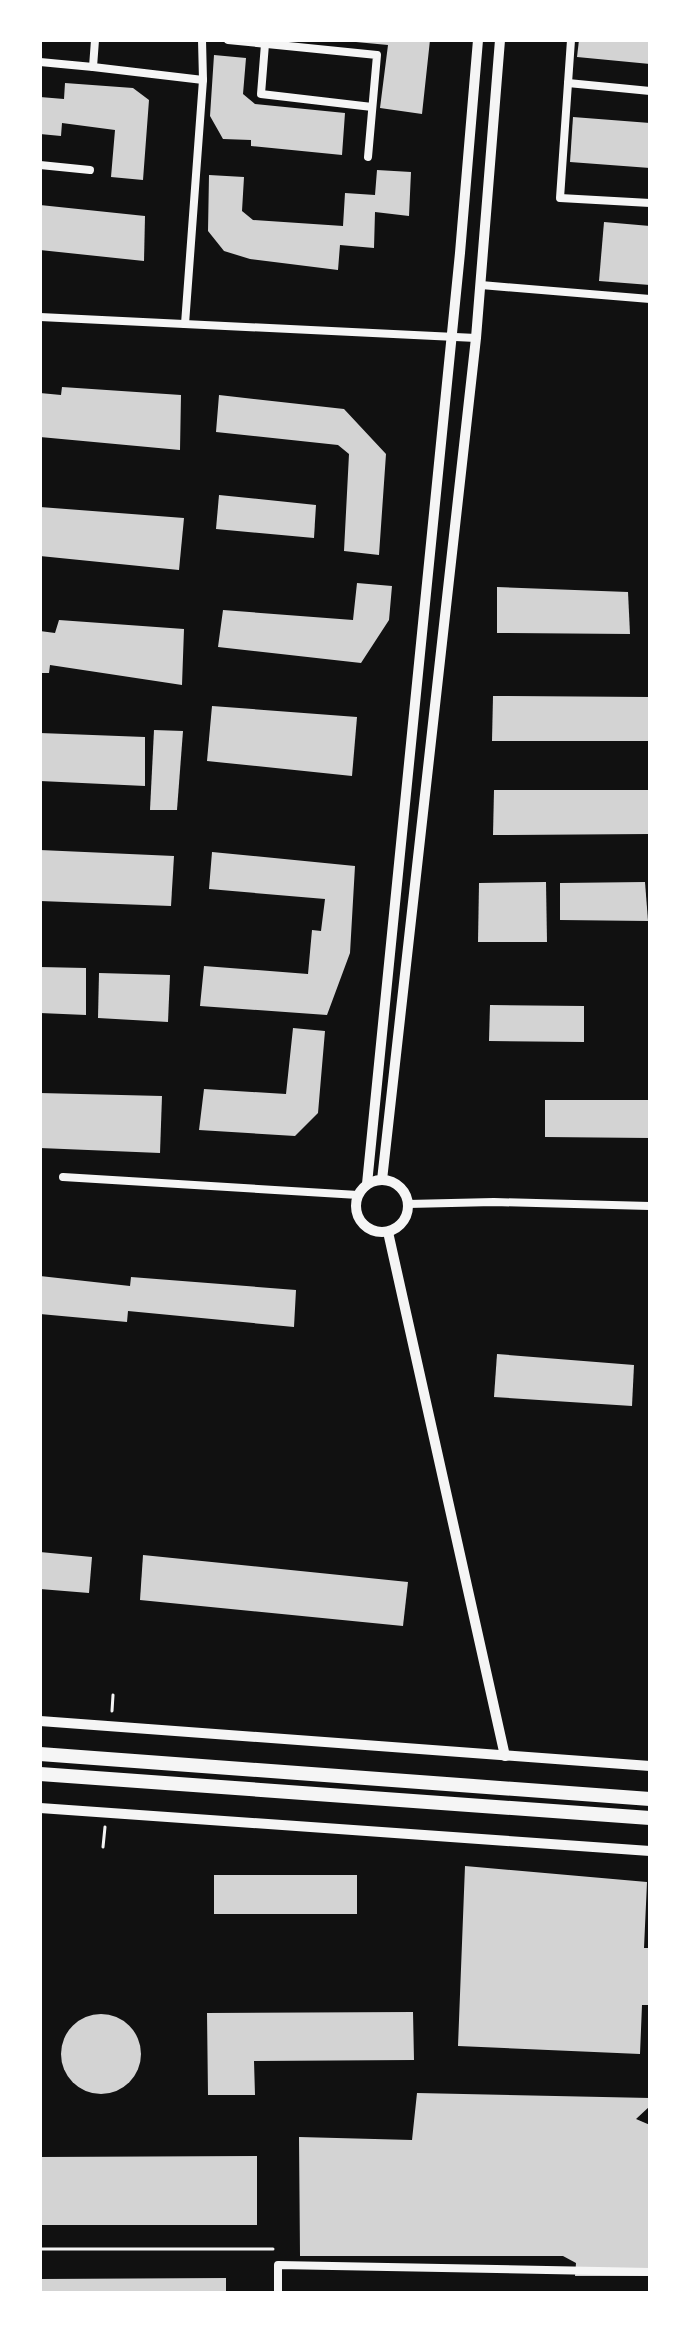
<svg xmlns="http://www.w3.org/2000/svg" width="690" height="2333" font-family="'Nunito Sans',sans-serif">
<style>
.building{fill:#d3d3d3}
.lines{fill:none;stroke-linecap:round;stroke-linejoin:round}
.path{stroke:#f5f5f5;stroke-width:3}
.minor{stroke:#f5f5f5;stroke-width:8}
.tertiary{stroke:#f5f5f5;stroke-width:10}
.trunk{stroke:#f5f5f5;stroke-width:14}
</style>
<rect width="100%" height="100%" fill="#111"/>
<!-- building -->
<g class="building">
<path d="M356 40H430L422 114 380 108 388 45 356 42Z"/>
<path d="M579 40H650V64L577 57Z"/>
<path d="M214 55 246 58 243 94 255 104 345 113 342 155 251 146V140L223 139 210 116Z"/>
<path d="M65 83 133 88 149 100 143 180 111 177 115 130 62 123 61 136 40 134V97L64 99Z"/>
<path d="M573 117 650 123V168L570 162Z"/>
<path d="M377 170 411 172 409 216 375 212 374 248 340 245 338 270 250 259 224 251 208 231 209 175 244 177 242 211 253 220 343 226 345 193 375 195Z"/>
<path d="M40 205 145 216 144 261 40 250Z"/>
<path d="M604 222 650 226V285L599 281Z"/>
<path d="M62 387 181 395 180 450 40 437V393L61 395Z"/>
<path d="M219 395 344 409 386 454 379 555 344 551 349 454 338 445 216 432Z"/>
<path d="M219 495 316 505 314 538 216 529Z"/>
<path d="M40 507 184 518 179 570 40 556Z"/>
<path d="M357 583 392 586 389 620 361 663 218 647 223 610 353 620Z"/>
<path d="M497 587 628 592 630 634 497 633Z"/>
<path d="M59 620 184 629 182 685 50 665 49 673H40V631L55 633Z"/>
<path d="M493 696 650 697V741H492Z"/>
<path d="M212 706 357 717 352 776 207 761Z"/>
<path d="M154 730 183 731 177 810H150Z"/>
<path d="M40 733 145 737V786L40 781Z"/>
<path d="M494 790H650V834L493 835Z"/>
<path d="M40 850 174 856 171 906 40 901Z"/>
<path d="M212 852 355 866 350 953 327 1015 200 1006 204 966 308 974 312 930 321 931 325 899 209 889Z"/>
<path d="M546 882 547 942H478L479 883Z"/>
<path d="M645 882 648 921 560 920V883Z"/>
<path d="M40 967 86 968V1015L40 1013Z"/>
<path d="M99 973 170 975 168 1022 98 1018Z"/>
<path d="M490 1005 584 1006V1042L489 1041Z"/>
<path d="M293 1028 325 1031 318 1113 295 1136 199 1130 204 1089 286 1094Z"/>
<path d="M40 1093 162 1096 160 1153 40 1148Z"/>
<path d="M545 1100H650V1138L545 1137Z"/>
<path d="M40 1276 130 1286 131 1277 296 1290 294 1327 128 1311 127 1322 40 1314Z"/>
<path d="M497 1354 634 1365 632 1406 494 1397Z"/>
<path d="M40 1552 92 1557 89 1593 40 1589Z"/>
<path d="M143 1555 408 1582 403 1626 140 1600Z"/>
<path d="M465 1866 647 1882 644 1948H650V2005H642L640 2054 458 2046Z"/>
<rect x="214" y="1875" width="143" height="39"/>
<path d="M413 2012 414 2060 254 2061 255 2095H208L207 2013Z"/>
<circle cx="101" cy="2054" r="40"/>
<path d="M417 2093 650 2098V2106L636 2119 650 2125V2276H575L576 2263 563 2256H300L299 2137 412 2140Z"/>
<path d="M257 2156V2225H40V2157Z"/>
<path d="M226 2278V2293H40V2279Z"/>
</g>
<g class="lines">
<!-- path -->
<g class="path">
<path d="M112 1711 113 1695"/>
<path d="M103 1847 105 1827"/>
<path d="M40 2249H273"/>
</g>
<!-- minor -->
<g class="minor">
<path d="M95 40 93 67 203 80"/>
<path d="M228 40 377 55 368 157"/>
<path d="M571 40 560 198 650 203"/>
<path d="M265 44 261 94 372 107"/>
<path d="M40 62 93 67"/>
<path d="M568 83 650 91"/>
<path d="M40 165 90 170"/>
<path d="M481 285 650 299"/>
<path d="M40 317 476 338"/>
<path d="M185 324 203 80 202 40"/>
<path d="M63 1177 358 1195"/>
<path d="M408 1204 494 1202 650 1206"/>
<path d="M278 2293V2265L650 2272"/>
</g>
<!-- tertiary -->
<g class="tertiary">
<circle cx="382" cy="1206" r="26"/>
<path d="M382 1180 476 338 500 40"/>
<path d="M367 1184 460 253 478 40"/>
<path d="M388 1232 505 1756"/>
<path d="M40 1721 650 1766"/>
<path d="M40 1808 650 1851"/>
</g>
<!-- trunk -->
<g class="trunk">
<path d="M40 1754 650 1799"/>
<path d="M40 1774 650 1818"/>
</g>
</g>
<!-- border -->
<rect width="690" height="2333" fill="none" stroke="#ffffff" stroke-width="84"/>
</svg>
